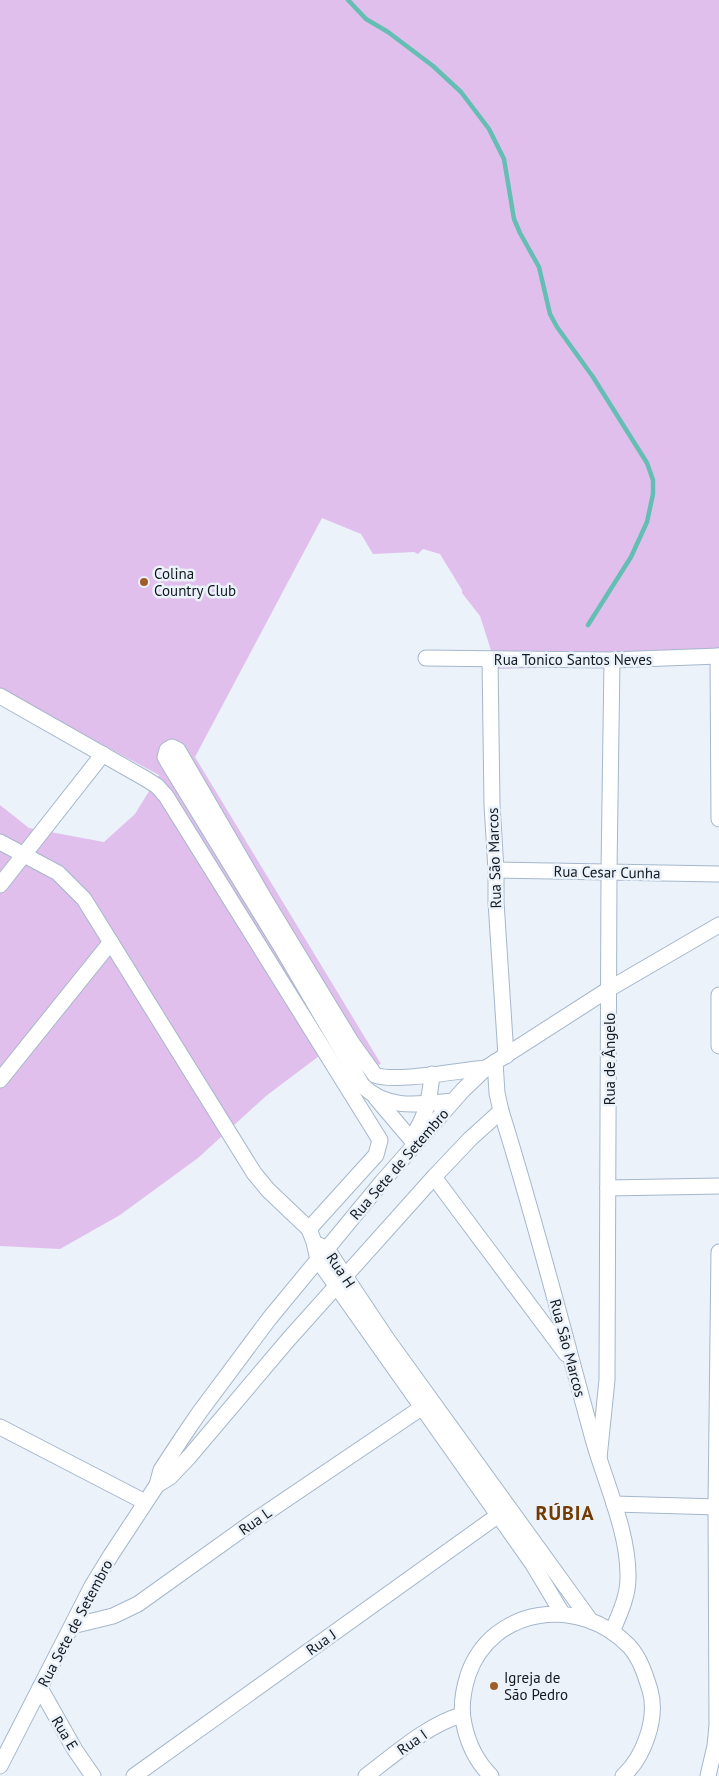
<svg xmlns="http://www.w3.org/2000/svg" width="719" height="1776" font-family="'PT Sans',sans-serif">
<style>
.green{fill:#e1bfec}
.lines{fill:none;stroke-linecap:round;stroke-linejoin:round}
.stream{stroke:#64beb4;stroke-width:4.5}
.street-casing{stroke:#a5b7cb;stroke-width:17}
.street{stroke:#fff;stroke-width:15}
.poi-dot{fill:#9f5d29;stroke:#ebf2fa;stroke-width:2}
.labels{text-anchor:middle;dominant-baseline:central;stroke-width:5;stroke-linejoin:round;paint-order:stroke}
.poi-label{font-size:15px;fill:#121920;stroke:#ebf2fa;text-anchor:start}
.street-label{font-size:15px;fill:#121920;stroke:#ebf2fa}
.district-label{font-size:20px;font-weight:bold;letter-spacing:1px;fill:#733a02;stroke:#ebf2fa}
</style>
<rect width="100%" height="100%" fill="#ebf2fa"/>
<!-- green -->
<path class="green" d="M0 0H719V663L497 669 480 616 462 593V590L440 554 423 549 418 554 414 552 373 554 361 534 322 518 195 757 381 1064 347 1074 327 1050 266 1096 198 1158 120 1215 60 1249 0 1246V805L29 828 104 842 135 814 159 775 0 690Z"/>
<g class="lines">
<!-- stream -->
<path class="stream" d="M348 0 366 19 388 32 433 66 461 92 489 129 504 159 514 219 520 233 539 267 550 314 557 327 593 377 647 463 653 480V494L647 522 631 557 588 625"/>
<defs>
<g id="street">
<path d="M718 656 719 819"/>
<path d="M426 658 612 660 719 656"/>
<path d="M490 659 492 805 496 870V902L506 1056"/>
<path d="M0 696 146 779 157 786 166 796 380 1140 376 1155 309 1229"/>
<path d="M0 842 58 873 84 899 254 1173 268 1190 309 1229 314 1242 318 1260 532 1563 562 1613"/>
<path d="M496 870 719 874"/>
<path d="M0 885 103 754"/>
<path d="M719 995V1046"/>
<path d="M495 1062 497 1093 501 1111C535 1219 563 1330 593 1439 605 1482 629 1533 628 1578 628 1597 619 1615 612 1632"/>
<path d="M0 1080 111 942"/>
<path d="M376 1098 415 1144"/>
<path d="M453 1101C421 1104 387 1111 362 1085L283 950 169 764 165 757 167 750 172 747 178 750 264 898 352 1043 375 1075C394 1083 462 1070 486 1068"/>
<path d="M412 1137C426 1117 430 1098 432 1074"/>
<path d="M434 1177 566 1354"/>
<path d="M608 1188 719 1186"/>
<path d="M319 1245 327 1249 387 1339 590 1620"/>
<path d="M0 1427 145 1502"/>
<path d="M599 1458 607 1380 609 871 612 660"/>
<path d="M157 1485 170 1477 189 1457 288 1340 434 1177 470 1139 501 1111"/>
<path d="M614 1504 719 1507"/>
<path d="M72 1626 113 1616 138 1604 254 1521 430 1402"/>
<path d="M40 1688 75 1750 93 1776"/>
<path d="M0 1766 92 1586 111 1555 157 1485 161 1470 182 1438 199 1413 269 1319 382 1182 463 1090 486 1068 609 989 719 925"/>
<path d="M134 1776 507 1509"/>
<path d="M366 1776C394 1755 428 1724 462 1715"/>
<path d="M491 1776C476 1761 468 1744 464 1724 460 1707 463 1691 468 1675 492 1606 580 1595 629 1646 640 1658 645 1674 650 1690 658 1718 644 1757 623 1776"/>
<path d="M708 1776 715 1746 717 1725 716 1507 719 1252"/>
</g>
</defs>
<!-- street casing -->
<use href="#street" class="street-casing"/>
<!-- street -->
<use href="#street" class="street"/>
</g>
<!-- markers -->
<g class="poi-dot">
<circle cx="144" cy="582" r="5"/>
<circle cx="494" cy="1686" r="5"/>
</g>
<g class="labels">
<!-- poi labels -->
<g class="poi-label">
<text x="154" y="573">Colina<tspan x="154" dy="17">Country Club</tspan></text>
<text x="504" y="1677">Igreja de<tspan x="504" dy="17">São Pedro</tspan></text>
</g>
<!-- street labels -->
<g class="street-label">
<text x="573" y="659">Rua Tonico Santos Neves</text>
<text transform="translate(494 858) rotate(-92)">Rua São Marcos</text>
<text transform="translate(607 872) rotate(1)">Rua Cesar Cunha</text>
<text transform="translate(609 1059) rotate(-90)">Rua de Ângelo</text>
<text transform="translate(399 1164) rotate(-49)">Rua Sete de Setembro</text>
<text transform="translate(341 1270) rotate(56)">Rua H</text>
<text transform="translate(568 1348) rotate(75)">Rua São Marcos</text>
<text transform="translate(255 1521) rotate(-35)">Rua L</text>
<text transform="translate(75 1623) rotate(-62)">Rua Sete de Setembro</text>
<text transform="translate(321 1642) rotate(-36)">Rua J</text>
<text transform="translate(65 1733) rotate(59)">Rua E</text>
<text transform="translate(412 1742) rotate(-35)">Rua I</text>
</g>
<!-- district labels -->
<g class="district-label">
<text x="565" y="1513">RÚBIA</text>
</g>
</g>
</svg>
